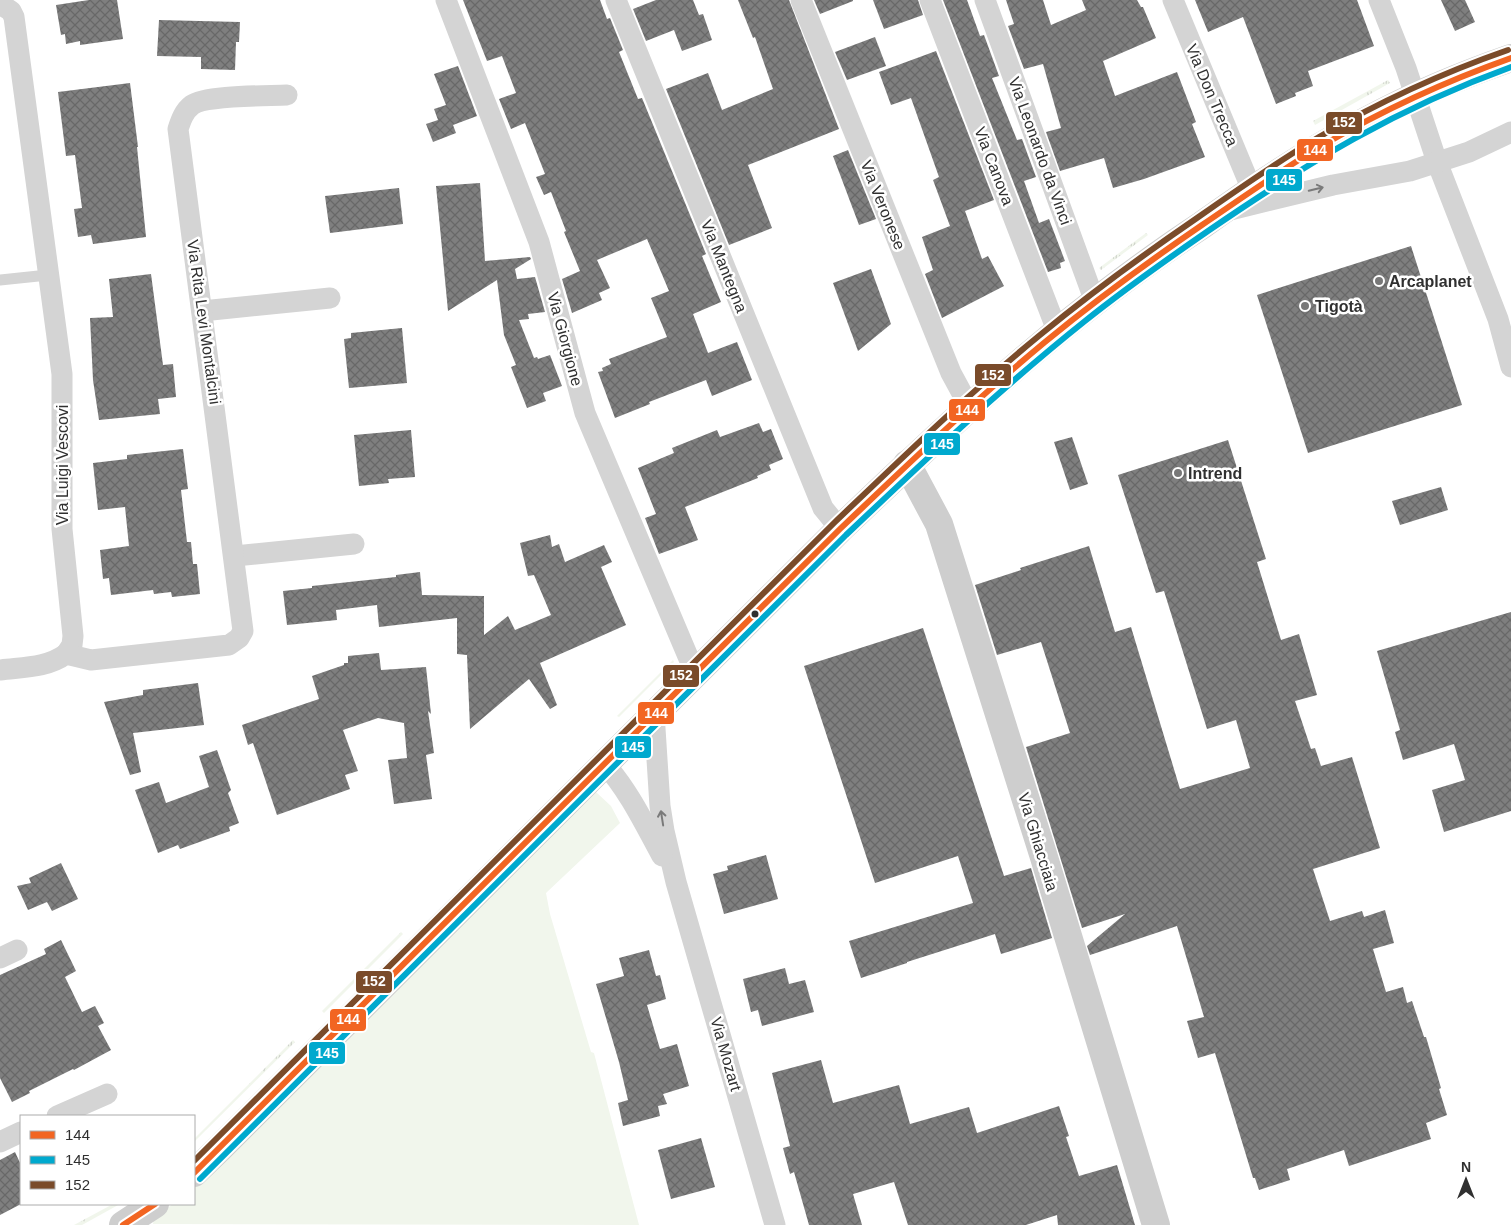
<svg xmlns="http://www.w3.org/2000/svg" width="1511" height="1225" font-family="Arial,sans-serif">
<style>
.grass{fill:url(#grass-tufts)}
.park{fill:#f1f6ec}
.building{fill:url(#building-cross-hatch)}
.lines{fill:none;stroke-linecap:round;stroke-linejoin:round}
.lane{stroke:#d4d4d4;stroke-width:11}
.street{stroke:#d4d4d4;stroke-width:21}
.secondary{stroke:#cecece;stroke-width:28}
.bus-1-casing{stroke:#fff;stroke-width:10}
.bus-2-casing{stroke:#fff;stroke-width:10}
.bus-3-casing{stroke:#fff;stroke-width:10}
.bus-1{stroke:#f26522;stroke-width:6}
.bus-2{stroke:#00a9ce;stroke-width:6}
.bus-3{stroke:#7a4b2a;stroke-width:6}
.oneway{stroke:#7a7a7a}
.poi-dot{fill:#787878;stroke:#fff;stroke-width:2}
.bus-dot{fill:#303030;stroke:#fff;stroke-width:2}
.labels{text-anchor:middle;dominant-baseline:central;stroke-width:5;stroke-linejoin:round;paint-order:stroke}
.street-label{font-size:16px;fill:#303030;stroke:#fff}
.poi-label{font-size:16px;font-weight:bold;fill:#303030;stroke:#fff;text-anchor:start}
.line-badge{stroke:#fff;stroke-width:2}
.badge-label{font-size:14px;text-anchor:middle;font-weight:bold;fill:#fff}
</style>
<defs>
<pattern id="grass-tufts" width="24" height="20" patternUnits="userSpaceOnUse" patternTransform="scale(1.25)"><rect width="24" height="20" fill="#f1f6ec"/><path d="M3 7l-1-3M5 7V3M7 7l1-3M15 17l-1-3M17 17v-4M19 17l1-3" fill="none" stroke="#cfd3cb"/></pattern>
<pattern id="building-cross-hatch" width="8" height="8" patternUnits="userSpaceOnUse" patternTransform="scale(1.25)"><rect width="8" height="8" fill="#7f7f7f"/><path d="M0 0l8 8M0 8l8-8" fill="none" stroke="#686868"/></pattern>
</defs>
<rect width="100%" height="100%" fill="#fff"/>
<!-- grass -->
<g class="grass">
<path d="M1388 80 1390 83 1315 125 1313 121Z"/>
<path d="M1146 233 1148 235 1101 270 1099 268Z"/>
<path d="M673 660 674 662 619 717 617 716Z"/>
<path d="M401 932 403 934 324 1013 322 1011Z"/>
<path d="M293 1040 295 1042 194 1142V1139Z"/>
<path d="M113 1204H120L82 1225H74Z"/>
</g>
<!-- park -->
<path class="park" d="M596 792 611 806 620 823 546 893 550 914 591 1052 594 1053 639 1225 153 1224 154 1217 173 1204H194V1188Z"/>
<!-- building -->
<g class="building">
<path d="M89 0H117L123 39 80 45V41L66 44 65 34 61 35 56 5Z"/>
<path d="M463 0H600L607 19 610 18 623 50 619 52 638 99 642 98 706 254 702 256 721 302 693 314 708 353 737 342 752 380 712 396 706 380 649 402 650 404 615 418 598 372 603 371 602 368 611 364 609 359 667 337 651 298 669 291 647 239 597 260 610 288 599 293 602 300 572 313 562 279 580 271 564 232 566 231 551 192 544 195 536 177 545 174 525 123 511 129 499 99 516 93 502 56 487 61Z"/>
<path d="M656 0H693L699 15 703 14 712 40 682 51 674 30 646 41 633 9Z"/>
<path d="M738 0H789L839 129 748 165 772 228 729 245 666 89 708 73 722 110 773 89 755 37 753 38Z"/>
<path d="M814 0H853V1L820 14Z"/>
<path d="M873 0H918L923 15 884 29Z"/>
<path d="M943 0H967L980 36 984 35 999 76 992 78 1017 140 1022 139 1036 177 1024 181 1039 223 1049 219 1065 261 1060 263 1061 268 1048 272Z"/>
<path d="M1006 0H1043L1051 25 1086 10 1082 0H1137L1141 7H1143L1156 38 1103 61 1115 96 1177 72 1196 122 1192 124 1205 157 1144 179 1113 188 1104 158 1060 171 1046 132 1061 128 1043 64 1024 69 1008 26 1014 24Z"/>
<path d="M1195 0H1357L1374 46 1308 71 1313 86 1295 93 1296 96 1276 104 1243 17 1208 32Z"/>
<path d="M1441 0H1465L1475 22 1455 31Z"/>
<path d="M159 20 240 22 239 42H236L235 70 201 69V57L157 56Z"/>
<path d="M875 37 886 66 847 80 835 52Z"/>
<path d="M936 51 994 200 965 211 982 259 988 256 1004 286 942 318 925 274 933 270 922 237 950 226 933 180 939 177 911 98 891 105 879 72Z"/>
<path d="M458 66 477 116 453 125 456 133 433 142 426 124 438 120 434 109 446 105 434 74Z"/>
<path d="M130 83 138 147H137L146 237 93 244 91 235 78 237 74 209 82 208 75 155 66 156 58 92Z"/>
<path d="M848 150 876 219 859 225 833 156Z"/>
<path d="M480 183 485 261 530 257 531 259 515 269 517 279 535 277 545 312 528 314 529 319 519 320 534 358 537 357 538 359 550 355 562 386 543 393 546 401 527 408 511 367 516 365 504 335 497 280 448 311 436 186Z"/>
<path d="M399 188 403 224 330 233 325 196Z"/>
<path d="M1411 246 1462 405 1308 453 1257 295Z"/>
<path d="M871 269 891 324 858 351 833 283Z"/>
<path d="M151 274 163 365 173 364 176 397 158 399 160 414 99 420 93 380 90 318 113 317 109 279Z"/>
<path d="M402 328 407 383 349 388 344 339 351 338V333Z"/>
<path d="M759 423 763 432 771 429 783 459 769 465 771 470 757 476 758 478 685 507 698 540 659 554 645 518 656 514 638 468 674 453 672 448 717 430 720 437Z"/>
<path d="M411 430 415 477 388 479 389 483 359 486 354 435Z"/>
<path d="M1072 437 1088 484 1070 490 1054 442Z"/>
<path d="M1228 440 1266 559 1257 562 1281 640 1299 634 1317 695 1295 701 1311 749 1315 748 1321 766 1352 757 1380 848 1313 869 1330 921 1362 911 1364 917 1385 910 1394 943 1373 949 1386 992 1403 987 1407 1003 1412 1001 1424 1037H1426L1441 1088 1439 1089 1447 1115 1426 1123 1431 1139 1349 1166 1344 1150 1287 1169 1290 1180 1259 1190 1255 1178H1253L1215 1053 1198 1058 1187 1021 1204 1017 1177 926 1090 955 1087 946 1125 914 1082 928 1026 747 1070 733 1041 642 997 655 975 585 1021 570 1020 568 1089 546 1115 632 1131 627 1180 789 1250 768 1236 720 1207 729 1164 591 1156 593 1118 475Z"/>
<path d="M183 449 188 489 181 490 187 542H191L193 564H197L200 594 172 597 171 592 154 594 153 590 111 595 109 578 103 579 100 550 129 546 125 507 98 510 93 463 127 459V455Z"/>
<path d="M1441 487 1448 510 1400 525 1392 501Z"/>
<path d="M550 535 552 547 559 544 565 562 604 545 612 562 601 567 626 625 540 663 557 705 550 709 529 679 470 729 467 655 457 654V618L379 627 377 605 336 610 337 620 287 625 283 591 312 588V586L396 577V575L420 572 422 595 484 596V635L508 616 515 630 551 615 534 575 528 576 520 543Z"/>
<path d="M1511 612V811L1444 832 1432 790 1465 780 1454 744 1403 760 1395 732 1400 730 1377 651Z"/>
<path d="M923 628 1004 876 1031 868 1052 938 1001 954 995 934 907 962V963L861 978 849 941 973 903 958 856 875 883 804 666Z"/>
<path d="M379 653 381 670 426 667 431 714 428 711 434 753 426 755 432 799 394 804 388 760 407 758 404 723 378 718 343 730 358 771 345 775 350 789 277 815 253 743 248 745 242 725 319 699 312 676 344 665V663H348V656Z"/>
<path d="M198 683 204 725 133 733 141 772 130 775 104 702 143 695V690Z"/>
<path d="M217 750 231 790 228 793 239 823 229 827 230 831 180 849 178 845 158 853 135 790 159 782 166 803 209 787 199 756Z"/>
<path d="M766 855 778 899 724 914 713 874 728 870 727 866Z"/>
<path d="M61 863 78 899 52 911 47 902 28 910 17 886 31 883 29 878Z"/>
<path d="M61 940 76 971 65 977 82 1012 95 1006 104 1023 98 1026 111 1050 74 1070 73 1069 29 1091 30 1093 12 1102 0 1078V975L46 954 44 949Z"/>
<path d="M649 950 656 976 660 975 666 999 647 1005 660 1049 677 1044 689 1086 663 1094 667 1104 658 1106 660 1116 623 1126 618 1103 628 1100 619 1062 596 984 624 976 619 958Z"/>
<path d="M785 968 789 984 805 980 814 1012 762 1026 758 1010 751 1012 743 979Z"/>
<path d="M821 1060 833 1103 899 1085 910 1124 969 1107 977 1133 1059 1106 1069 1136 1066 1137 1079 1176 1117 1165 1135 1225H1058L1057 1215 1026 1225H908L894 1182 853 1194 862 1225H809L794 1172 790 1174 783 1148 790 1146 772 1073Z"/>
<path d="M701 1138 715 1187 671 1199 658 1150Z"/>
<path d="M15 1152 21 1165V1204L0 1215V1160Z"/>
</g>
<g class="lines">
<!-- lane -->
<path class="lane" d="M0 280 48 275"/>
<!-- street -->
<g class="street">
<path d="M446 0 539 242 585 413 695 673"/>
<path d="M616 0 823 508 840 529"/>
<path d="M801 0 951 373 970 408"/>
<path d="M930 0 1058 333"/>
<path d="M985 0 1095 302"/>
<path d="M1173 0 1252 190"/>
<path d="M1379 0 1406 68 1437 162 1498 319 1511 367"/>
<path d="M0 4 11 11 14 17 62 374V529L73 636 72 645 66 654"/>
<path d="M1230 210 1333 185 1410 171 1469 152 1511 132"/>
<path d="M202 311 330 298"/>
<path d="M235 556 354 544"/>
<path d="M0 670C23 667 47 668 66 654L91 660 229 645 239 638 243 631 178 129C181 120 184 111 192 105 205 95 267 96 287 95"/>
<path d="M654 713 660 806 664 831 676 882 775 1225"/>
<path d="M604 763C629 791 644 823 662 856"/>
<path d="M0 958 17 950"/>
<path d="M57 1116 107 1094"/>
<path d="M0 1142 21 1132"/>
</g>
<!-- secondary -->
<g class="secondary">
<path d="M907 464 939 524 1043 854 1156 1225"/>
<path d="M194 1173 221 1147 840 529C929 444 1019 358 1117 285 1145 264 1173 244 1202 225 1255 187 1309 151 1366 121 1412 96 1462 75 1511 58"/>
<path d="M123 1225 155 1204"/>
</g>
<defs>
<g id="bus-1">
<path d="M194 1173 840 529C907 465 974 401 1045 342 1096 300 1148 262 1202 225 1242 198 1281 170 1323 145 1383 110 1446 81 1511 58"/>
<path d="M123 1225 155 1204"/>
</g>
<path id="bus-2" d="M200 1179 846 535C924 461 1001 388 1085 321 1125 289 1166 260 1208 231 1307 163 1397 108 1511 67"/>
<path id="bus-3" d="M194 1161 834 523C901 459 968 394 1040 335 1091 293 1143 255 1197 218 1237 190 1277 162 1319 137 1379 102 1442 73 1508 50"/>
</defs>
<!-- bus-1 casing -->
<use href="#bus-1" class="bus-1-casing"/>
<!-- bus-2 casing -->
<use href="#bus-2" class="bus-2-casing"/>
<!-- bus-3 casing -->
<use href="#bus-3" class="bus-3-casing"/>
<!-- bus-1 -->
<use href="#bus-1" class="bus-1"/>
<!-- bus-2 -->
<use href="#bus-2" class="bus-2"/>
<!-- bus-3 -->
<use href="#bus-3" class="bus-3"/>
</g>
<!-- one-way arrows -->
<defs><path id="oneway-shaft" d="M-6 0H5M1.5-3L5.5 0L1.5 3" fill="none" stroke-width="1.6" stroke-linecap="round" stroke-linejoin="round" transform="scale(1.25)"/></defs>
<g class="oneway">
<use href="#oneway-shaft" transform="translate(1316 189) rotate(-14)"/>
<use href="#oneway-shaft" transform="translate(662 818) rotate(-99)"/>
</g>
<!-- markers -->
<g class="poi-dot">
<circle cx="1379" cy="281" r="5"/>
<circle cx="1305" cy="306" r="5"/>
<circle cx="1178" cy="473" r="5"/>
</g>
<circle class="bus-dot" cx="755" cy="614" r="4.5"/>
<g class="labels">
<!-- street labels -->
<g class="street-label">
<text transform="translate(1212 95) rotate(67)">Via Don Trecca</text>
<text transform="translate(1040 151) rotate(70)">Via Leonardo da Vinci</text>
<text transform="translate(994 166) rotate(69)">Via Canova</text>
<text transform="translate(883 205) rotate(68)">Via Veronese</text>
<text transform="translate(724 266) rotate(68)">Via Mantegna</text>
<text transform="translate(204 322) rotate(82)">Via Rita Levi Montalcini</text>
<text transform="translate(565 339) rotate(75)">Via Giorgione</text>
<text transform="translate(62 465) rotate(-90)">Via Luigi Vescovi</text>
<text transform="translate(1038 842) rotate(73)">Via Ghiacciaia</text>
<text transform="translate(726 1054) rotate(74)">Via Mozart</text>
</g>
<!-- poi labels -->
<g class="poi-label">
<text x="1389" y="281">Arcaplanet</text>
<text x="1315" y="306">Tigotà</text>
<text x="1188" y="473">Intrend</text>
</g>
</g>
<g class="line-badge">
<rect x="1325" y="111" width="38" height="24" rx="5" fill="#7a4b2a"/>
<rect x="1296" y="138" width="38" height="24" rx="5" fill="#f26522"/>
<rect x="1265" y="168" width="38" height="24" rx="5" fill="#00a9ce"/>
<rect x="974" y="363" width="38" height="24" rx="5" fill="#7a4b2a"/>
<rect x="948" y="398" width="38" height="24" rx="5" fill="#f26522"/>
<rect x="923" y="432" width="38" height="24" rx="5" fill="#00a9ce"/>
<rect x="662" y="664" width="38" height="24" rx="5" fill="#7a4b2a"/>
<rect x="637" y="701" width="38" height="24" rx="5" fill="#f26522"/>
<rect x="614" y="735" width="38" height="24" rx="5" fill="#00a9ce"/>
<rect x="355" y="970" width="38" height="24" rx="5" fill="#7a4b2a"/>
<rect x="329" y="1008" width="38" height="24" rx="5" fill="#f26522"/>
<rect x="308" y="1041" width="38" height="24" rx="5" fill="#00a9ce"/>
</g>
<g class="badge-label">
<text x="1344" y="127">152</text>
<text x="1315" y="155">144</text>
<text x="1284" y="185">145</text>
<text x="993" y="380">152</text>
<text x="967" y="415">144</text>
<text x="942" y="449">145</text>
<text x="681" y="680">152</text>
<text x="656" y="718">144</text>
<text x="633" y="752">145</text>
<text x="374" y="986">152</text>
<text x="348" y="1024">144</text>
<text x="327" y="1058">145</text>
</g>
<!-- legend -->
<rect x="20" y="1115" width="175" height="90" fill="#ffffff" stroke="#acacac"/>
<rect x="30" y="1131" width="25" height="8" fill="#f26522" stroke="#acacac"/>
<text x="65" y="1140" font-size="15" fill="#303030">144</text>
<rect x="30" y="1156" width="25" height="8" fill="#00a9ce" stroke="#acacac"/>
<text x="65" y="1165" font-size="15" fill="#303030">145</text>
<rect x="30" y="1181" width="25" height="8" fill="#7a4b2a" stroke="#acacac"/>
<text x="65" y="1190" font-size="15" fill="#303030">152</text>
<!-- north arrow -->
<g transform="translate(1466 1180)" stroke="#ffffff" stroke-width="4" paint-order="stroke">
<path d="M0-4L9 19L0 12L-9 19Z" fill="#303030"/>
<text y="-8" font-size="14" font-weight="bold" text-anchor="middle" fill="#303030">N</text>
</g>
</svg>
